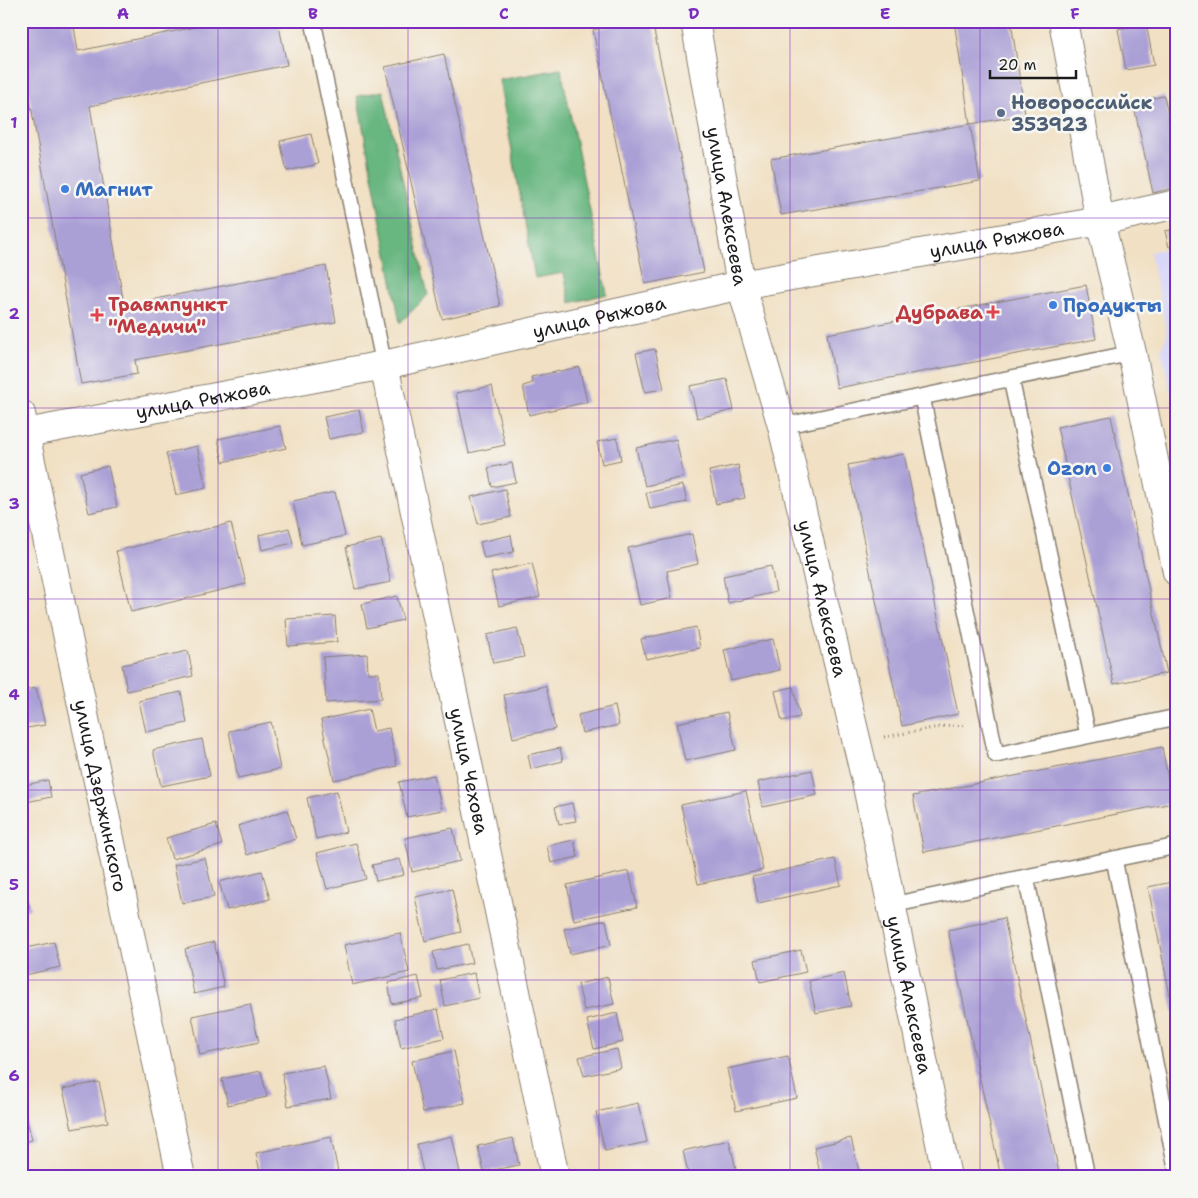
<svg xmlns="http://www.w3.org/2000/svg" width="1198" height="1198" font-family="'Shantell Sans',sans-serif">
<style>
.built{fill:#d8d7f8}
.forest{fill:#67b680;stroke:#42694e}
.building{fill:#aba0d6}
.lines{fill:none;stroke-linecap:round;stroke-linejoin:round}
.service-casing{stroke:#867e70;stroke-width:18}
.minor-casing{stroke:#867e70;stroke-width:30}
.tertiary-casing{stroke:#867e70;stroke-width:30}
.path{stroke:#867e70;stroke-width:3;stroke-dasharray:1 4;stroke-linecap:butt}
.service{stroke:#fff;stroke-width:15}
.minor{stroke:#fff;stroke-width:28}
.tertiary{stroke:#fff;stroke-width:28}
.grid{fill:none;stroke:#7b2cbf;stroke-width:1;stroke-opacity:0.55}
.service-dot{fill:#5c6f8a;stroke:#f6f6f2;stroke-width:2}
.shop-dot{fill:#3f7fe0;stroke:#f6f6f2;stroke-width:2}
.health-dot{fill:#e0444e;stroke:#f6f6f2;stroke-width:2}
.labels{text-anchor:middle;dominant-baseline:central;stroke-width:5;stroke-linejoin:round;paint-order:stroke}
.service-label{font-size:19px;font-weight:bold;fill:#4e5e75;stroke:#f6f6f2;text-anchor:start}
.shop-label{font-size:19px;font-weight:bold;fill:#366cbe;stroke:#f6f6f2;text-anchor:start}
.street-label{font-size:19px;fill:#1c1c1c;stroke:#f6f6f2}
.health-label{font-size:19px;font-weight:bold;fill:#be3a42;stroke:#f6f6f2;text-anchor:start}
.neatline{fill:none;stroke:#7b2cbf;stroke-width:2}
.grid-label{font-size:16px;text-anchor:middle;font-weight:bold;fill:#7b2cbf}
</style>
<rect width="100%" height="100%" fill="#f6f6f2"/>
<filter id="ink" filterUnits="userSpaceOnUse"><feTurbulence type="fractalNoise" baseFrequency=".02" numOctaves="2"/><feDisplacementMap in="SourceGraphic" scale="10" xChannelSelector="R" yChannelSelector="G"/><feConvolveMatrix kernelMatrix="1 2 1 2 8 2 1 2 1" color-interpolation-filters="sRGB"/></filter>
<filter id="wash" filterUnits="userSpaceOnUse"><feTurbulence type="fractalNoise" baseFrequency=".0096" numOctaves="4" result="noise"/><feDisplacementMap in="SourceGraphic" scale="20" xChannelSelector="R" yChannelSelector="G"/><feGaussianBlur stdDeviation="1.12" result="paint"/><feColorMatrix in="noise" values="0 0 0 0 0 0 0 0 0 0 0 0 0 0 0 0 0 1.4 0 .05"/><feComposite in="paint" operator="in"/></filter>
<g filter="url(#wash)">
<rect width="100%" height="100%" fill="#f1e0c3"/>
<!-- built -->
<path class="built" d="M1177 246V419L1161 350 1167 335 1150 252Z"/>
<!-- forest -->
<g class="forest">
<path d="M561 69 607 294 570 303 564 273 535 278 499 80Z"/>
<path d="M383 91 428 295 400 323 357 96Z"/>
</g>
<g id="blocks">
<!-- building -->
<g class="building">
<path d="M21 21H73L78 51 224 21H278L287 65 90 106 124 305 326 266 336 322 135 360 137 374 81 384 21 50Z"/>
<path d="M634 21H652L704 272 645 284 593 30Z"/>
<path d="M954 21H1011L1025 115 970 124 980 181 781 215 771 159 970 124Z"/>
<path d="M1146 23 1154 65 1126 70 1118 29Z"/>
<path d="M444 54 500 306 442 319 385 67Z"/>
<path d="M1164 96 1172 133 1177 132V187L1153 193 1133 102Z"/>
<path d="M311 134 318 164 287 171 280 141Z"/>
<path d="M1177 229V245L1169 247 1165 231Z"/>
<path d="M1086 285 1096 339 837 388 827 334Z"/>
<path d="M655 349 664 389 645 392 636 353Z"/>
<path d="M579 367 587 402 529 415 523 386 533 383 531 377Z"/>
<path d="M727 379 734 410 697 418 690 386Z"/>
<path d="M492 386 505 445 469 453 456 393Z"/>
<path d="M359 410 364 432 329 439 324 417Z"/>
<path d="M1111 416 1167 673 1114 684 1057 427Z"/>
<path d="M280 426 286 448 223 462 218 439Z"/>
<path d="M617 438 621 460 602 464 597 442Z"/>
<path d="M676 439 684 477 645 486 636 448Z"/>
<path d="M197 446 206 488 176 495 166 453Z"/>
<path d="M904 454 958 714 902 726 848 465Z"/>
<path d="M512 463 516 482 492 487 488 468Z"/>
<path d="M738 465 745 498 716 504 709 471Z"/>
<path d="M108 466 117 507 89 513 80 473Z"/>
<path d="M683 485 687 502 650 509 646 493Z"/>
<path d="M505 489 511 517 478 524 471 497Z"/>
<path d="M335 492 345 536 302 545 293 501Z"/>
<path d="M231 523 246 584 131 612 116 551Z"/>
<path d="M289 528 293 543 262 550 259 535Z"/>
<path d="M692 534 698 564 667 571 672 598 640 605 628 548Z"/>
<path d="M511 535 514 552 484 558 480 542Z"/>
<path d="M381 539 391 582 355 589 346 547Z"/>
<path d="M532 563 540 597 499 606 491 573Z"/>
<path d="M771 566 776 592 728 603 723 576Z"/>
<path d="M397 596 403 620 367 628 362 604Z"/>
<path d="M335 616 337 642 288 646 286 619Z"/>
<path d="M696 627 700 648 646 659 641 639Z"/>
<path d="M517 628 524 657 493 663 487 635Z"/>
<path d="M773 639 780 670 731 681 724 650Z"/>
<path d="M188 651 193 676 127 691 122 665Z"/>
<path d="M367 654 368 673H379L381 699 326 703 323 657Z"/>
<path d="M546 686 555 729 513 738 504 695Z"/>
<path d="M793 687 800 717 782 721 775 691Z"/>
<path d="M36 688 45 725 21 729V691Z"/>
<path d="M181 692 187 723 146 732 139 701Z"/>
<path d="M615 706 619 725 582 733 578 715Z"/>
<path d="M369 709 374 731 389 728 397 766 334 780 321 720Z"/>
<path d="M727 712 736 750 685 761 677 723Z"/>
<path d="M271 722 280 769 238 778 229 731Z"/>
<path d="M202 739 210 776 161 786 153 750Z"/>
<path d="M1162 747 1173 803 924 852 913 796Z"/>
<path d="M560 748 563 761 531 769 528 755Z"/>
<path d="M812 770 817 795 763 807 758 782Z"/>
<path d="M434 775 442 810 407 817 399 782Z"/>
<path d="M48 780 51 797 21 803V786Z"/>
<path d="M337 791 346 832 316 839 307 798Z"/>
<path d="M746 791 763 870 698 884 681 805Z"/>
<path d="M572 803 576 821 559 824 555 807Z"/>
<path d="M287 810 296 839 247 855 238 826Z"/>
<path d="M216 824 222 845 172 859 166 838Z"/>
<path d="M453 828 460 861 412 872 405 838Z"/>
<path d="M574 840 578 857 551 863 547 846Z"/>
<path d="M356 843 366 879 327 889 317 853Z"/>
<path d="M205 858 214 897 182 903 174 865Z"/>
<path d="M400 859 404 875 376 881 372 865Z"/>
<path d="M835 859 841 885 758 903 752 877Z"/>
<path d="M21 871 30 909 21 911Z"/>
<path d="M262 871 270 899 227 910 219 882Z"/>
<path d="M629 871 637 907 574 920 567 885Z"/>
<path d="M1177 881V1025H1176L1148 887Z"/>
<path d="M452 889 461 932 425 941 415 897Z"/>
<path d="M1004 918 1060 1177H1001L948 930Z"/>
<path d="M606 920 611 945 570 954 564 929Z"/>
<path d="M400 933 409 972 352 985 344 945Z"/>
<path d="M54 942 60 967 21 976V949Z"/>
<path d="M214 942 224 987 194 994 185 949Z"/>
<path d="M468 944 472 963 437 970 433 952Z"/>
<path d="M801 950 806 972 760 982 755 960Z"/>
<path d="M474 973 479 998 445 1006 440 980Z"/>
<path d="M844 973 851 1006 816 1013 809 981Z"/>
<path d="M418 976 423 998 392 1004 388 983Z"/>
<path d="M608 977 614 1004 584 1010 578 984Z"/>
<path d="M250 1004 259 1042 200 1055 192 1016Z"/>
<path d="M438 1009 444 1038 401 1048 395 1019Z"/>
<path d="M617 1013 623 1042 594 1049 587 1020Z"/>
<path d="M617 1049 621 1068 584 1076 579 1057Z"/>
<path d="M454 1051 465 1103 423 1112 412 1061Z"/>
<path d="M788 1056 797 1098 736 1111 727 1069Z"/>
<path d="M324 1066 331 1099 288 1106 282 1073Z"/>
<path d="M261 1071 267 1097 228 1105 222 1079Z"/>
<path d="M99 1082 108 1122 72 1129 63 1089Z"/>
<path d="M638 1103 647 1142 605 1151 596 1112Z"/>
<path d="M25 1112 32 1140 21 1143V1113Z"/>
<path d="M452 1136 461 1177H424L417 1144Z"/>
<path d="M331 1137 339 1177H261L256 1153Z"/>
<path d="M513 1138 519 1165 484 1172 478 1146Z"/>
<path d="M851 1138 860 1175 853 1177H821L814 1147Z"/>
<path d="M729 1140 738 1177H689L683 1151Z"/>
</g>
</g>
</g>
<g filter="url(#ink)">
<use href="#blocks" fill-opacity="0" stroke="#867e70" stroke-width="1"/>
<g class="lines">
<defs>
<g id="service">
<path d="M313 21 384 365"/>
<path d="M1011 379 1088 735"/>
<path d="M922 397 996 755 1177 717"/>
<path d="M782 426 1132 353"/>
<path d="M1114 859 1177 1172"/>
<path d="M1026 877 1087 1177"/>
<path d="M892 905 1026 877 1177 846"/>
</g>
<g id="minor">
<path id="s1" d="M695 21 741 285 782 426 866 781 947 1177"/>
<path d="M1063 21 1100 221 1132 353 1177 572"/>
<path id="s2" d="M384 365 555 1177"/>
<path id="s3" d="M21 434 384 365 741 285 1100 221 1177 204"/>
</g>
<g id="tertiary">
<path id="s4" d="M21 414 181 1177"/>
</g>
</defs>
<!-- service casing -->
<use href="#service" class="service-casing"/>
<!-- minor casing -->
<use href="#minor" class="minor-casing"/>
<!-- tertiary casing -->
<use href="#tertiary" class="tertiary-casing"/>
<!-- path -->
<path class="path" d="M884 737 950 725 967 726"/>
<!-- service -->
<use href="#service" class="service"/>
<!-- minor -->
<use href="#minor" class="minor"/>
<!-- tertiary -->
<use href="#tertiary" class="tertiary"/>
</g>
</g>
<!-- grid -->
<path class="grid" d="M218 21V1177M408 21V1177M599 21V1177M790 21V1177M980 21V1177M21 218H1177M21 408H1177M21 599H1177M21 790H1177M21 980H1177"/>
<!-- markers -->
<circle class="service-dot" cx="1001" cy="113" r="5"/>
<g class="shop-dot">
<circle cx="65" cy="189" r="5"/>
<circle cx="1053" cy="305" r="5"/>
<circle cx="1107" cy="468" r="5"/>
</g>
<g class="health-dot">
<path d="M990.5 304.5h5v5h5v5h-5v5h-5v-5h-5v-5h5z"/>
<path d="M94.5 307.5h5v5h5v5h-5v5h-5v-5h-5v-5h5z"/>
</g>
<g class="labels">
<!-- service labels -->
<g class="service-label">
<text x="1011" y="102">Новороссийск<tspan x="1011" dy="22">353923</tspan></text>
</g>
<!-- shop labels -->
<g class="shop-label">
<text x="75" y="189">Магнит</text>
<text x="1063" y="305">Продукты</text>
<text x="1097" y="468" text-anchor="end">Ozon</text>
</g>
<!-- street labels -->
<g class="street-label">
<text stroke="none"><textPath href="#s1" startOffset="188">улица Алексеева</textPath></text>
<text stroke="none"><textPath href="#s3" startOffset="995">улица Рыжова</textPath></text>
<text stroke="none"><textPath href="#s3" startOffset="590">улица Рыжова</textPath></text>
<text stroke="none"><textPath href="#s3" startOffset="185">улица Рыжова</textPath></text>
<text stroke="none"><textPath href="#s1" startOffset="592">улица Алексеева</textPath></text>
<text stroke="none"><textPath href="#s2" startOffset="415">улица Чехова</textPath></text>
<text stroke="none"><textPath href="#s4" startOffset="390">улица Дзержинского</textPath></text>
<text stroke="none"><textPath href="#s1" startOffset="998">улица Алексеева</textPath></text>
</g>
<!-- health labels -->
<g class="health-label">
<text x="108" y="304">Травмпункт<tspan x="108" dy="22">"Медичи"</tspan></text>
<text x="983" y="312" text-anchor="end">Дубрава</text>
</g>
</g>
<!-- margin -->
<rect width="1198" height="1198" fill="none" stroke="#f6f6f2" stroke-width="55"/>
<!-- scale -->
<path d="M990 70v8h86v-8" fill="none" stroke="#1c1c1c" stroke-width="2.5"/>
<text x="998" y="70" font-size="15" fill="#1c1c1c" stroke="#f6f6f2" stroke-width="4" paint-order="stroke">20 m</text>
<rect x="28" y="28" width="1142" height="1142" class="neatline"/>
<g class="grid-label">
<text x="123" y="19">A</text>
<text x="313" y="19">B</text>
<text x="504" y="19">C</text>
<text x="694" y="19">D</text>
<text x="885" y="19">E</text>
<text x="1075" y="19">F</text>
<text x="14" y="128">1</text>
<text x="14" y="319">2</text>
<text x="14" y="509">3</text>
<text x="14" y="700">4</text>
<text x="14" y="890">5</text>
<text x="14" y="1081">6</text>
</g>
</svg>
